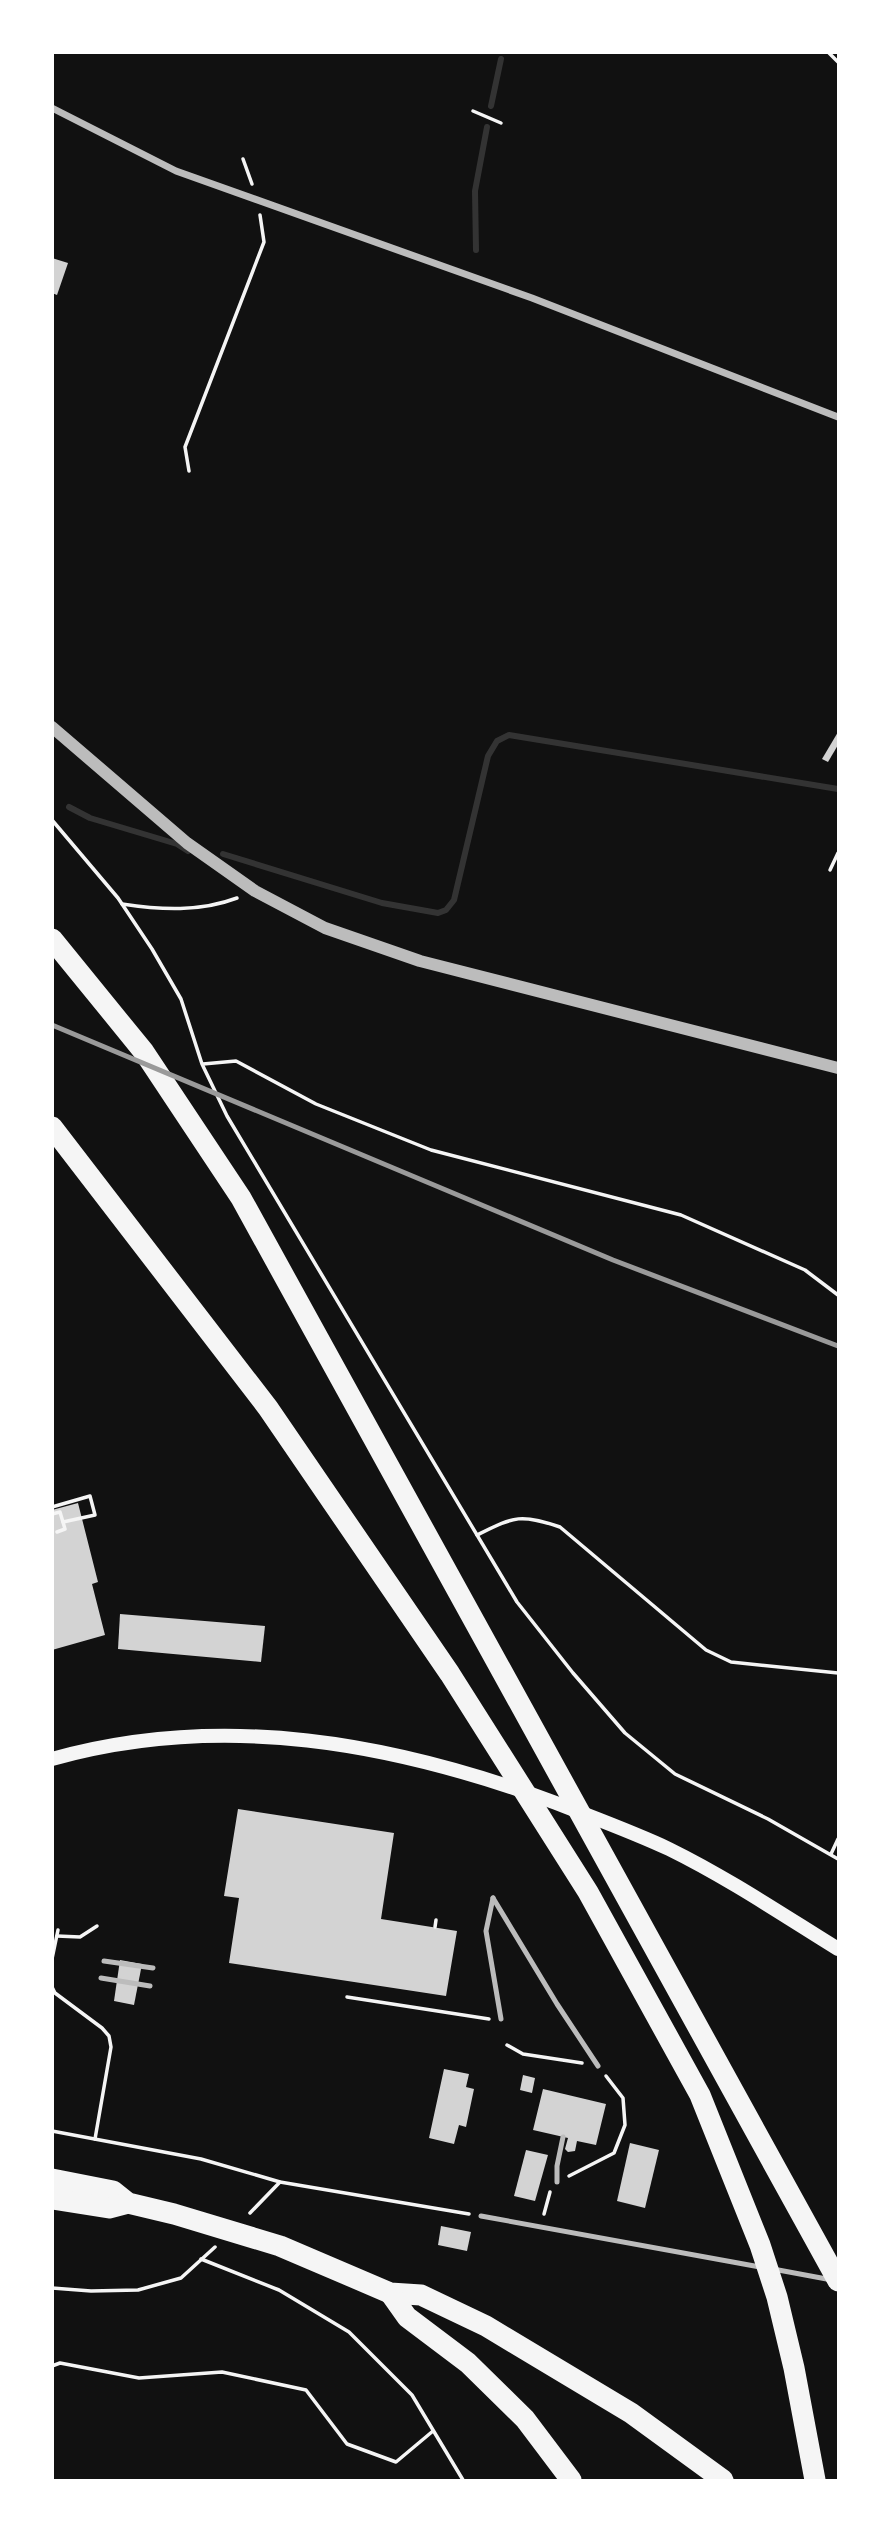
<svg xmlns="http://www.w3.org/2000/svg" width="891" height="2533" font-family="'Varela Round',sans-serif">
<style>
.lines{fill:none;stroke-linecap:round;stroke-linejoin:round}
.stream{stroke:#333;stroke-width:6}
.building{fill:#d3d3d3}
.path{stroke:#f5f5f5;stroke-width:3.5}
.service{stroke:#bcbcbc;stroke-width:5}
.minor{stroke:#bcbcbc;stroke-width:7}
.tertiary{stroke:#bcbcbc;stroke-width:12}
.secondary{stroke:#f5f5f5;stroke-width:14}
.motorway{stroke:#f5f5f5;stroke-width:21}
.rail{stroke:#9a9a9a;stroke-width:5}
</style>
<rect width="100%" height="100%" fill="#111"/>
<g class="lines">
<!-- stream -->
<g class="stream">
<path d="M491 106 501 59"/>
<path d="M476 250 475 191 487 127"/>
<path d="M69 807 90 818 177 844 188 851"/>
<path d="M223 854 382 903 438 913 446 910 454 900 488 756 497 741 509 735 838 789"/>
</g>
</g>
<!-- building -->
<g class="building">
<path d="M52 258 68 263 57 295 52 293Z"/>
<path d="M838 732V745L828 762 822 759Z"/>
<path d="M78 1503 98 1582 92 1584 105 1635 52 1650V1510Z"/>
<path d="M120 1614 265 1626 261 1662 118 1649Z"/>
<path d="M238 1809 394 1833 381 1919 457 1931 446 1996 229 1963 239 1898 224 1896Z"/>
<path d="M120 1960 142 1964 134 2005 114 2001Z"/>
<path d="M444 2069 469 2074 466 2087 474 2089 466 2127 459 2125 454 2144 429 2138Z"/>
<path d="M523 2075 535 2078 532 2093 520 2090Z"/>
<path d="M543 2089 606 2104 596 2145 577 2141 575 2151 568 2152 565 2149 568 2138 533 2130Z"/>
<path d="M630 2143 659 2150 645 2208 617 2201Z"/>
<path d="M526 2150 548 2155 535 2201 514 2196Z"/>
<path d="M441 2226 471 2232 467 2251 438 2245Z"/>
</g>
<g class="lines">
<!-- path -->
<g class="path">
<path d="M828 52 838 62"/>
<path d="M473 111 501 123"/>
<path d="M243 159 252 184"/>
<path d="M189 471 185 447 264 242 260 215"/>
<path d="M52 820 118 898 152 949 181 999 202 1064 227 1116 517 1602 573 1673 625 1733 675 1774 768 1819 838 1859"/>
<path d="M830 870 838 853"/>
<path d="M122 904C161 910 200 912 237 898"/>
<path d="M203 1064 236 1061 316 1104 431 1150 681 1215 805 1270 838 1295"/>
<path d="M52 1507 90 1496 95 1515 63 1522"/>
<path d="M52 1514 60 1512 65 1529 57 1532"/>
<path d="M477 1535C514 1517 520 1513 560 1527L706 1650 731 1662 838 1673"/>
<path d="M831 1854 838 1839"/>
<path d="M435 1927 436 1920"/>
<path d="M57 1936 80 1937 97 1926"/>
<path d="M52 1959 58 1930"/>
<path d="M52 1987 55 1993 102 2028 109 2036 111 2047 95 2139"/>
<path d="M347 1997 489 2019"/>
<path d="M507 2045 523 2054 582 2063"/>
<path d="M52 2131 201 2159 280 2182 469 2214"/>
<path d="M569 2176 614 2153 625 2125 623 2098 606 2076"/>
<path d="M250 2213 280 2182"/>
<path d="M544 2214 550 2192"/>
<path d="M201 2259 279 2290 349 2332 412 2395 463 2480"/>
<path d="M52 2288 91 2291 138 2290 181 2278 215 2247"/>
<path d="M52 2366 60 2363 139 2378 222 2372 306 2390 347 2444 396 2462 433 2431"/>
</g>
<!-- service -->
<g class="service">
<path d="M493 1898 557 2004 598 2066"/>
<path d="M493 1898 486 1931 501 2019"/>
<path d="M104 1961 153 1968"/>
<path d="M101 1978 150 1986"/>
<path d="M557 2182V2166L563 2137"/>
<path d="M481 2216 760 2267"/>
<path d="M773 2269 832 2280"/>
</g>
<!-- minor -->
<path class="minor" d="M52 108 176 171 532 298 838 417"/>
<!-- tertiary -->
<path class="tertiary" d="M52 727 187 843 255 891 325 928 420 961 838 1068"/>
<!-- secondary -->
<path class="secondary" d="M52 1759C223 1711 394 1743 556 1803 594 1818 633 1832 669 1849 728 1878 783 1915 838 1949"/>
<!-- motorway -->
<g class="motorway">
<path d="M52 939 144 1052 241 1198 838 2281"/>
<path d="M52 1127 268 1408 450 1674 588 1892 700 2095 760 2245 777 2297 794 2368 815 2480"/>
<path d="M52 2179 113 2191 128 2203 174 2214 280 2246 390 2293 421 2295 486 2326 631 2413 723 2480"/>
<path d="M52 2199 109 2208 128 2203"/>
<path d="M390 2293 407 2317 468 2363 525 2419 571 2480"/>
</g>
<!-- rail -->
<path class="rail" d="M52 1025 613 1260 838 1346"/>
</g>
<!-- border -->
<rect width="891" height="2533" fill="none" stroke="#ffffff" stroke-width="108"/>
</svg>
